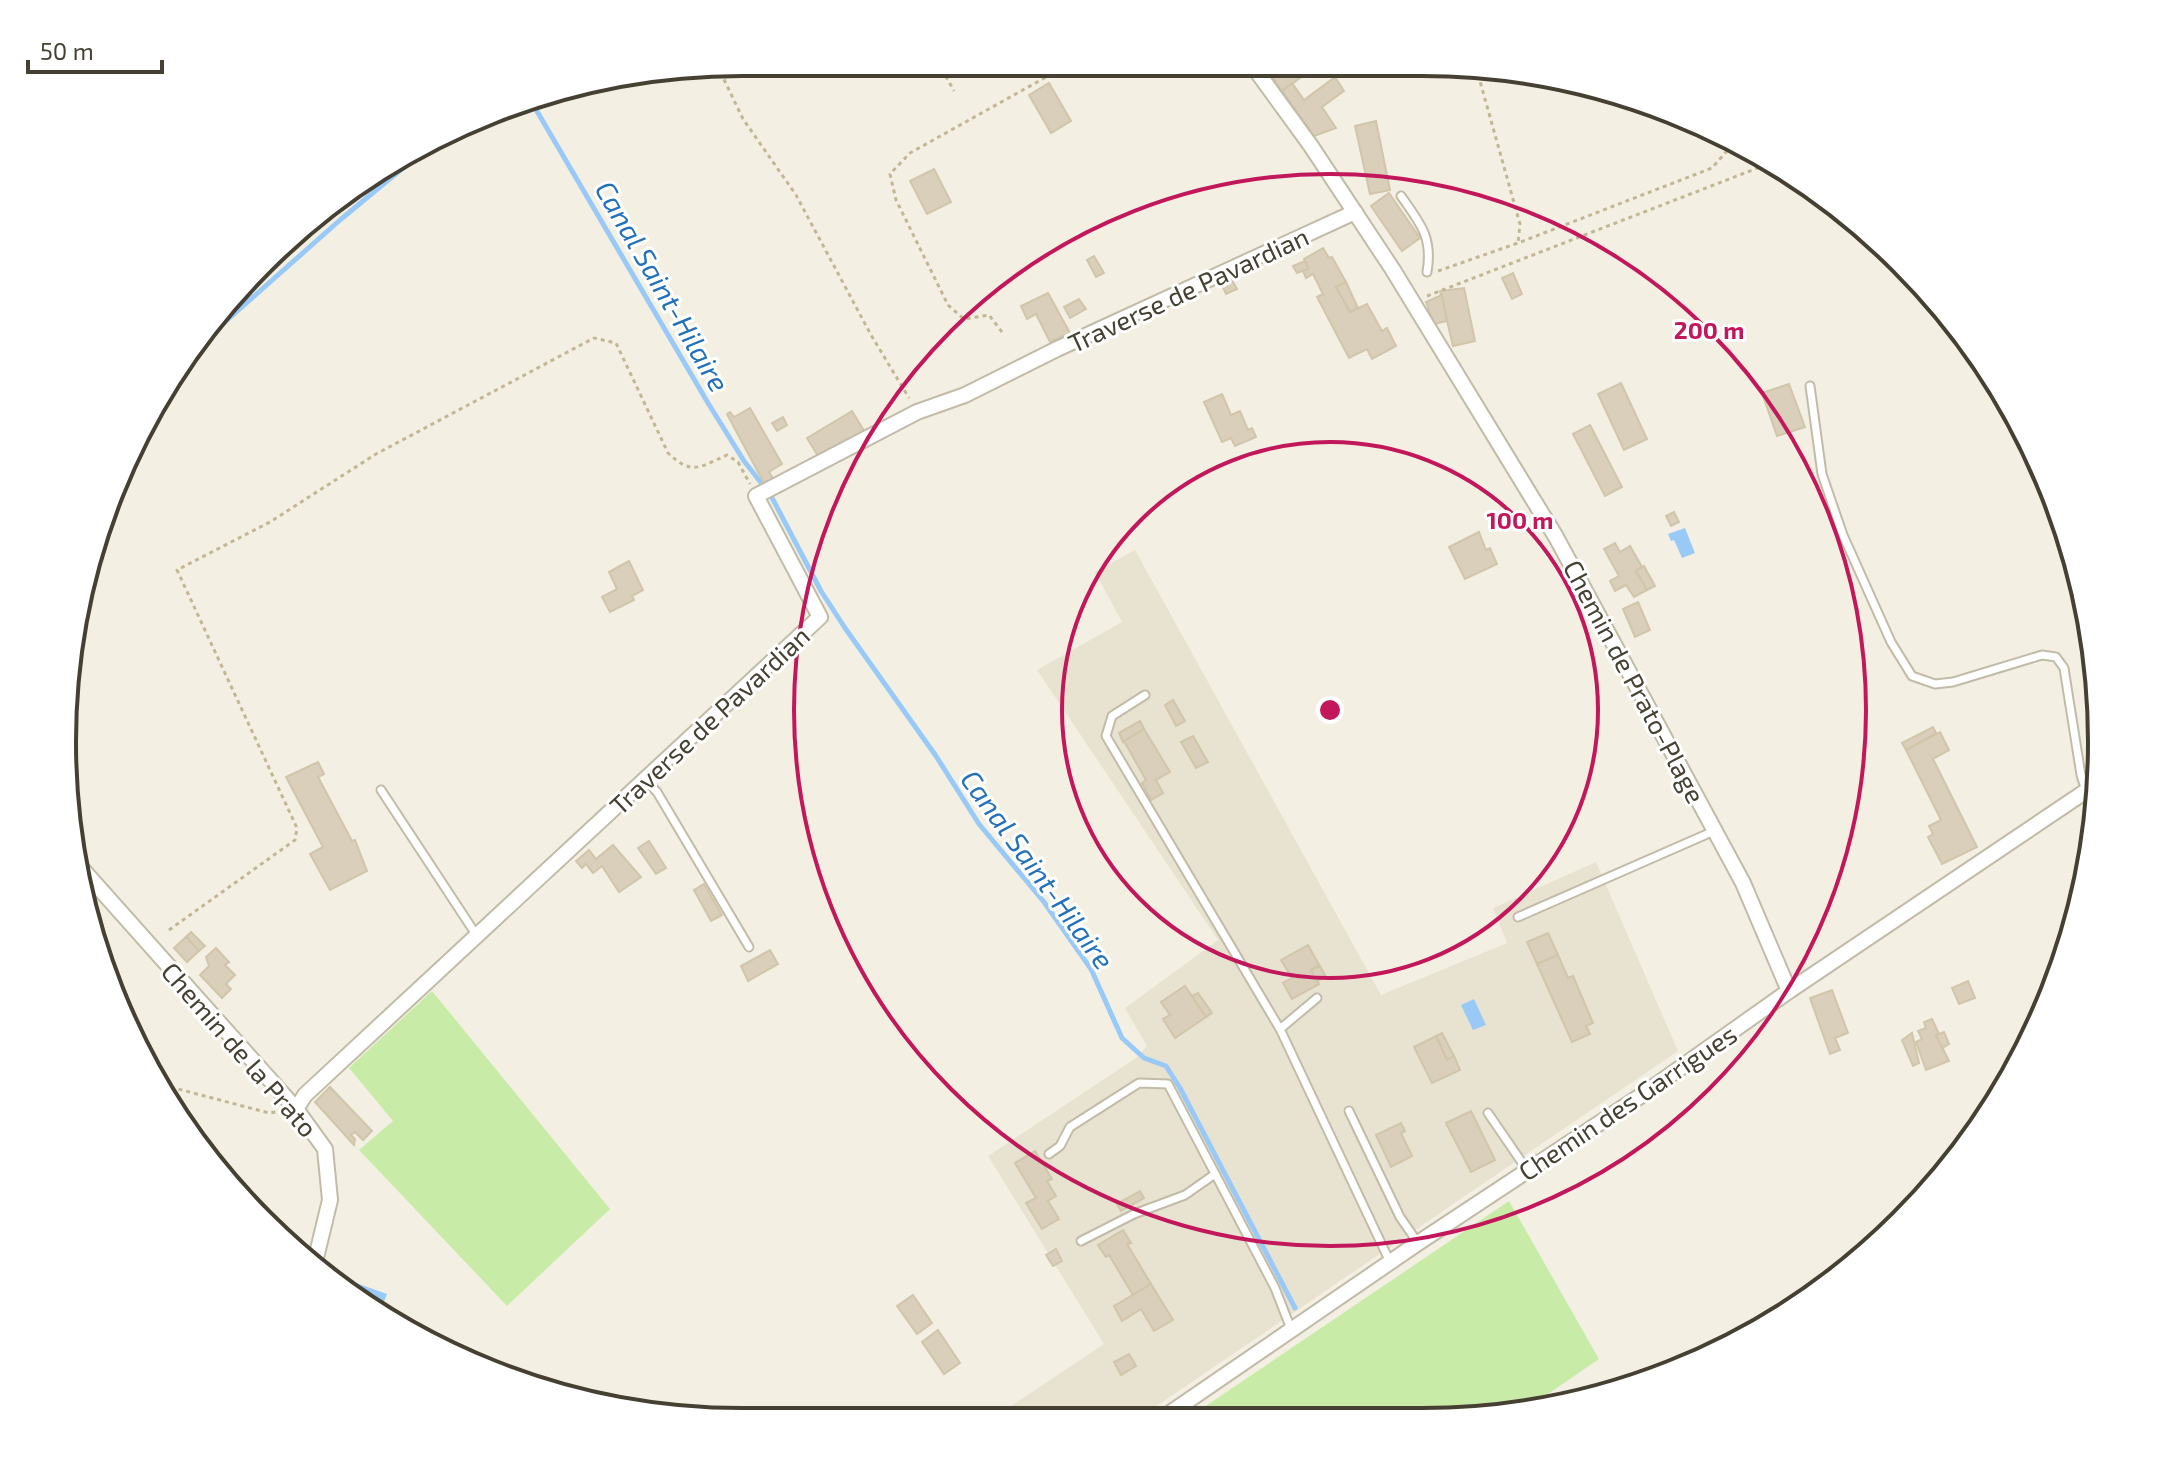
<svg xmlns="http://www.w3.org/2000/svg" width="2164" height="1484" font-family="'Exo 2',sans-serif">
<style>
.residential{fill:#e8e2d1}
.green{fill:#c8eca7}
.water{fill:#99caf7}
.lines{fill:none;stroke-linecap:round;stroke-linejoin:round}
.stream{stroke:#99caf7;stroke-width:5}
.building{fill:#d9cfba;stroke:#d1c5aa;stroke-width:2}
.lane-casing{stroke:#c2bba8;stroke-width:11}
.street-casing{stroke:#c2bba8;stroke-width:18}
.path{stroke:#c3b695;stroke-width:3;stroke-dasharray:4 4;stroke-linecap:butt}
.lane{stroke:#fff;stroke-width:7}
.street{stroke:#fff;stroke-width:14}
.ring{fill:none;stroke:#c2185b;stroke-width:4}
.labels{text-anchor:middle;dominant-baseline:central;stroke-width:6;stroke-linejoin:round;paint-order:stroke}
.street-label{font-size:26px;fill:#464033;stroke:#fff}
.water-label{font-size:28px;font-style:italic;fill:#2370bb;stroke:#fff}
.rim{fill:none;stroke:#464033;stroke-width:4}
.centre{fill:#c2185b;stroke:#fff;stroke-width:4}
.ring-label{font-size:24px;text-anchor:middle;font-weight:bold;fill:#c2185b;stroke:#fff;stroke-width:6;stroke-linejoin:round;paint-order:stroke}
</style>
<rect width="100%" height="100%" fill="#f3f0e3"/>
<!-- residential -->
<path class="residential" d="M1135 550 1381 995 1507 943 1493 908 1596 862 1678 1051 1133 1422H987L1104 1344 988 1156 1136 1058 1147 1046 1125 1008 1218 940 1037 670 1122 622 1095 572Z"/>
<!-- green -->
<g class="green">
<path d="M432 991 610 1209 507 1306 359 1150 393 1121 349 1068Z"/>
<path d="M1509 1201 1599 1359 1522 1412 1422 1422H1182Z"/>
</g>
<!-- water -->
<g class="water">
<path d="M1685 528 1695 553 1682 558 1674 540 1671 541 1668 534Z"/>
<path d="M1474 999 1486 1025 1473 1030 1461 1005Z"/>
<path d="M356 1283 387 1294 382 1307 352 1296Z"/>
</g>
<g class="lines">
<!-- stream -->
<g class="stream">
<path d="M531 101 708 403 744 461 766 489"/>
<path d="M199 345 340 220 427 148"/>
<path d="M769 492 821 591 845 628 936 756 979 824 1044 902 1091 969 1122 1038 1144 1058 1166 1066 1180 1088 1295 1308"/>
</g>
</g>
<!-- building -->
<g class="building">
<path d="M1262 62H1288L1300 78 1282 91Z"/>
<path d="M1335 77 1344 91 1322 107 1336 128 1314 136 1282 91 1292 83 1304 100Z"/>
<path d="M1049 83 1071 121 1051 133 1029 95Z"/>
<path d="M1376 121 1390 190 1370 194 1355 126Z"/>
<path d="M934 169 951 202 927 214 910 181Z"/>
<path d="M1389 193 1420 238 1402 251 1371 206Z"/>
<path d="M1323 248 1329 258 1332 257 1346 282 1336 287 1350 312 1367 304 1382 331 1387 328 1396 346 1372 359 1367 349 1349 358 1317 297 1323 294 1313 274 1306 278 1303 271 1308 269 1304 259Z"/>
<path d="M1094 256 1104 273 1096 277 1087 260Z"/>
<path d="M1305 261 1308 269 1297 273 1293 266Z"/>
<path d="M1513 273 1522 294 1512 299 1502 278Z"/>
<path d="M1231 278 1237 289 1226 294 1221 283Z"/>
<path d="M1346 282 1358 308 1350 312 1336 287Z"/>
<path d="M1464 288 1475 341 1453 346 1440 291Z"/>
<path d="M1048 293 1070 333 1050 342 1036 314 1027 319 1021 306Z"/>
<path d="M1442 295 1447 321 1434 324 1426 302Z"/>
<path d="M1079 299 1086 309 1070 318 1064 307Z"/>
<path d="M1621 383 1647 439 1624 450 1598 394Z"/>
<path d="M1789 384 1805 427 1777 436 1762 393Z"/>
<path d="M1222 394 1231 415 1240 411 1248 430 1252 428 1256 437 1235 446 1231 438 1222 442 1204 402Z"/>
<path d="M750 408 782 464 769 472 774 480 765 485 727 414 730 412 734 417Z"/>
<path d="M852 411 866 434 821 461 807 438Z"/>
<path d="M783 417 787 425 777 431 772 423Z"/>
<path d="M1590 425 1622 487 1605 496 1573 434Z"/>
<path d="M1674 512 1679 522 1671 526 1666 516Z"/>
<path d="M1479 532 1486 550 1490 548 1497 564 1465 579 1449 547Z"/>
<path d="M1615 543 1620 552 1630 546 1642 567 1636 571 1647 590 1634 597 1626 585 1615 591 1610 581 1619 576 1604 549Z"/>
<path d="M629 561 643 590 632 596 634 600 610 612 602 597 617 589 609 572Z"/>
<path d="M1644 566 1655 586 1647 590 1636 571Z"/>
<path d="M1638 602 1650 630 1635 637 1623 609Z"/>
<path d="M1173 700 1185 721 1176 726 1165 705Z"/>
<path d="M1140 721 1144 729 1123 742 1119 733Z"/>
<path d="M1933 727 1936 733 1906 750 1902 743Z"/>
<path d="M1144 729 1170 772 1156 780 1163 793 1151 800 1142 783 1146 780 1124 741Z"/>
<path d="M1940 732 1949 750 1933 759 1977 847 1942 864 1928 837 1933 834 1929 826 1941 820 1906 750Z"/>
<path d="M1193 736 1208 762 1196 768 1181 742Z"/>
<path d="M318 762 324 774 318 777 352 841 355 840 367 871 330 890 310 854 323 847 286 777Z"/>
<path d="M649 841 666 868 656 874 638 848Z"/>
<path d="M613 845 641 877 619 892 602 866 593 873 586 864 582 868 576 861 589 850 596 859Z"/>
<path d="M704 884 722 915 711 921 694 890Z"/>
<path d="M191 932 205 946 199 951 186 937Z"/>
<path d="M1548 933 1558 955 1537 964 1527 942Z"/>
<path d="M186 937 199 951 187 962 174 948Z"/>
<path d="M1308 945 1319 965 1311 970 1319 984 1292 999 1283 983 1292 978 1281 960Z"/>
<path d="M216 948 229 962 225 965 235 975 226 984 231 989 222 998 200 975 209 966 206 957Z"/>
<path d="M770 950 778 964 748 981 741 966Z"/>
<path d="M1558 955 1568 978 1573 976 1593 1023 1586 1026 1590 1034 1572 1042 1537 964Z"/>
<path d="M1320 966 1326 977 1317 981 1311 970Z"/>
<path d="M1968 981 1975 998 1959 1004 1952 988Z"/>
<path d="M1185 986 1206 1017 1175 1038 1163 1019 1170 1015 1161 1002Z"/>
<path d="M1832 990 1848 1033 1835 1038 1840 1050 1830 1054 1810 998Z"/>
<path d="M1198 993 1212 1013 1206 1017 1192 996Z"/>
<path d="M1932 1019 1939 1034 1936 1035 1949 1061 1926 1070 1916 1042 1922 1039 1918 1031 1926 1028 1924 1022Z"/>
<path d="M1944 1032 1949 1044 1942 1048 1936 1035Z"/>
<path d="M1442 1033 1454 1056 1447 1060 1436 1036Z"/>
<path d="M1912 1033 1919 1063 1913 1066 1902 1040Z"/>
<path d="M1436 1036 1447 1060 1454 1056 1460 1070 1432 1083 1414 1047Z"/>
<path d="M330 1087 372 1131 363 1140 355 1132 351 1135 355 1139 354 1145 315 1102Z"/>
<path d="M1471 1111 1495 1160 1471 1172 1446 1123Z"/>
<path d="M1401 1123 1405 1131 1401 1133 1412 1156 1391 1167 1376 1135Z"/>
<path d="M1035 1151 1052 1179 1047 1181 1056 1196 1048 1201 1059 1219 1042 1229 1026 1203 1036 1198 1015 1163Z"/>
<path d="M1140 1191 1144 1198 1121 1211 1117 1204Z"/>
<path d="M1123 1230 1131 1243 1127 1244 1151 1284 1133 1295 1109 1255 1106 1257 1098 1245Z"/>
<path d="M1056 1249 1062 1261 1053 1266 1046 1255Z"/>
<path d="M1151 1284 1173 1320 1154 1331 1141 1309 1122 1321 1114 1306Z"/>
<path d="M913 1295 932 1323 917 1334 897 1306Z"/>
<path d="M938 1330 960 1363 944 1374 922 1342Z"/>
<path d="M1129 1354 1136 1366 1121 1375 1114 1362Z"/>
<path d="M1016 1407 1027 1422H996Z"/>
</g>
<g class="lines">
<defs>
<g id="lane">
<path d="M1401 196C1420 223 1433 237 1427 272"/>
<path d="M1810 386 1822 474 1843 535 1891 642 1912 676 1935 684 1953 682 2042 655 2056 657 2064 668 2081 775 2086 791"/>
<path d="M1145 695 1112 716 1106 736 1280 1029 1390 1262"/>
<path d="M645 780 657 792 749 947"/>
<path d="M381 790 477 936"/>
<path d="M1518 917 1714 831"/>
<path d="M1280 1029 1317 998"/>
<path d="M1349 1111 1400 1217 1418 1243"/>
<path d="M1488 1113 1527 1170"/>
<path d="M1049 1154 1060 1146 1070 1127 1139 1083 1168 1084 1275 1288 1291 1329"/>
<path d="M1081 1241 1134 1214 1185 1195 1215 1174"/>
</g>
<g id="street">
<path d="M1250 62 1311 146 1393 270 1556 537 1743 883 1789 991"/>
<path d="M75 861 296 1109 325 1149 330 1200 314 1266"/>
<path d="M296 1109 305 1095 820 617 756 496 917 412 965 395 1057 349 1355 212"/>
<path d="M1157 1422 1418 1243 1642 1095 1789 991 2098 783"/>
</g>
</defs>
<!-- lane casing -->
<use href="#lane" class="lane-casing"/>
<!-- street casing -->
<use href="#street" class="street-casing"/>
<!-- path -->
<g class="path">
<path d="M938 62 954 91"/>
<path d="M717 65 743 119 796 195 871 335 909 398"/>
<path d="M1476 67 1520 224 1518 243"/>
<path d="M1438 271 1518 243 1712 168 1733 144V139"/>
<path d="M1427 296 1768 164"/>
<path d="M1002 332 989 315 964 319 948 305 896 200 890 174 910 153 1073 62"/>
<path d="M169 930 295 840 297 828 177 570 270 522 376 454 594 338 616 343 668 453C692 476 700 467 727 455L738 462 750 484"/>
<path d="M163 1085 269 1113 276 1112"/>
</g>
<!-- lane -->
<use href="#lane" class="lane"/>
<!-- street -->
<use href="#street" class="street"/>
</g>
<!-- distance rings -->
<g class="ring">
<circle cx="1330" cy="710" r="268"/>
<circle cx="1330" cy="710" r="536"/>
</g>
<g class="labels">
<!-- street labels -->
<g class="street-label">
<text transform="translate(1188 289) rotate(-25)">Traverse de Pavardian</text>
<text transform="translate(1635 681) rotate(62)">Chemin de Prato-Plage</text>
<text transform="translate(709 720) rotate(-43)">Traverse de Pavardian</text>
<text transform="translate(240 1049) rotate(49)">Chemin de la Prato</text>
<text transform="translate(1627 1102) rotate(-34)">Chemin des Garrigues</text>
</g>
<!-- water labels -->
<g class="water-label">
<text transform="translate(663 286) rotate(60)">Canal Saint-Hilaire</text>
<text transform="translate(1038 869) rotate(54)">Canal Saint-Hilaire</text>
</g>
</g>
<!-- crop -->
<path d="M0 0H2164V1484H0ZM742 76H1422A666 666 0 0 1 2088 742V742A666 666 0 0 1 1422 1408H742A666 666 0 0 1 76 742V742A666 666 0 0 1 742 76Z" fill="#fff" fill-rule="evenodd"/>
<path class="rim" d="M742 76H1422A666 666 0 0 1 2088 742V742A666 666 0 0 1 1422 1408H742A666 666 0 0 1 76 742V742A666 666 0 0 1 742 76Z"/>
<circle cx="1330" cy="710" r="12" class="centre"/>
<g class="ring-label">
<text x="1709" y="339">200 m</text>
<text x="1520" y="529">100 m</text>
</g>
<!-- scale -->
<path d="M28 60v12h134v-12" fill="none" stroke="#464033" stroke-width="4"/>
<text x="40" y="60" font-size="24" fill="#464033" stroke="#ffffff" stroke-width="6" paint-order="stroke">50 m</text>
</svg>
